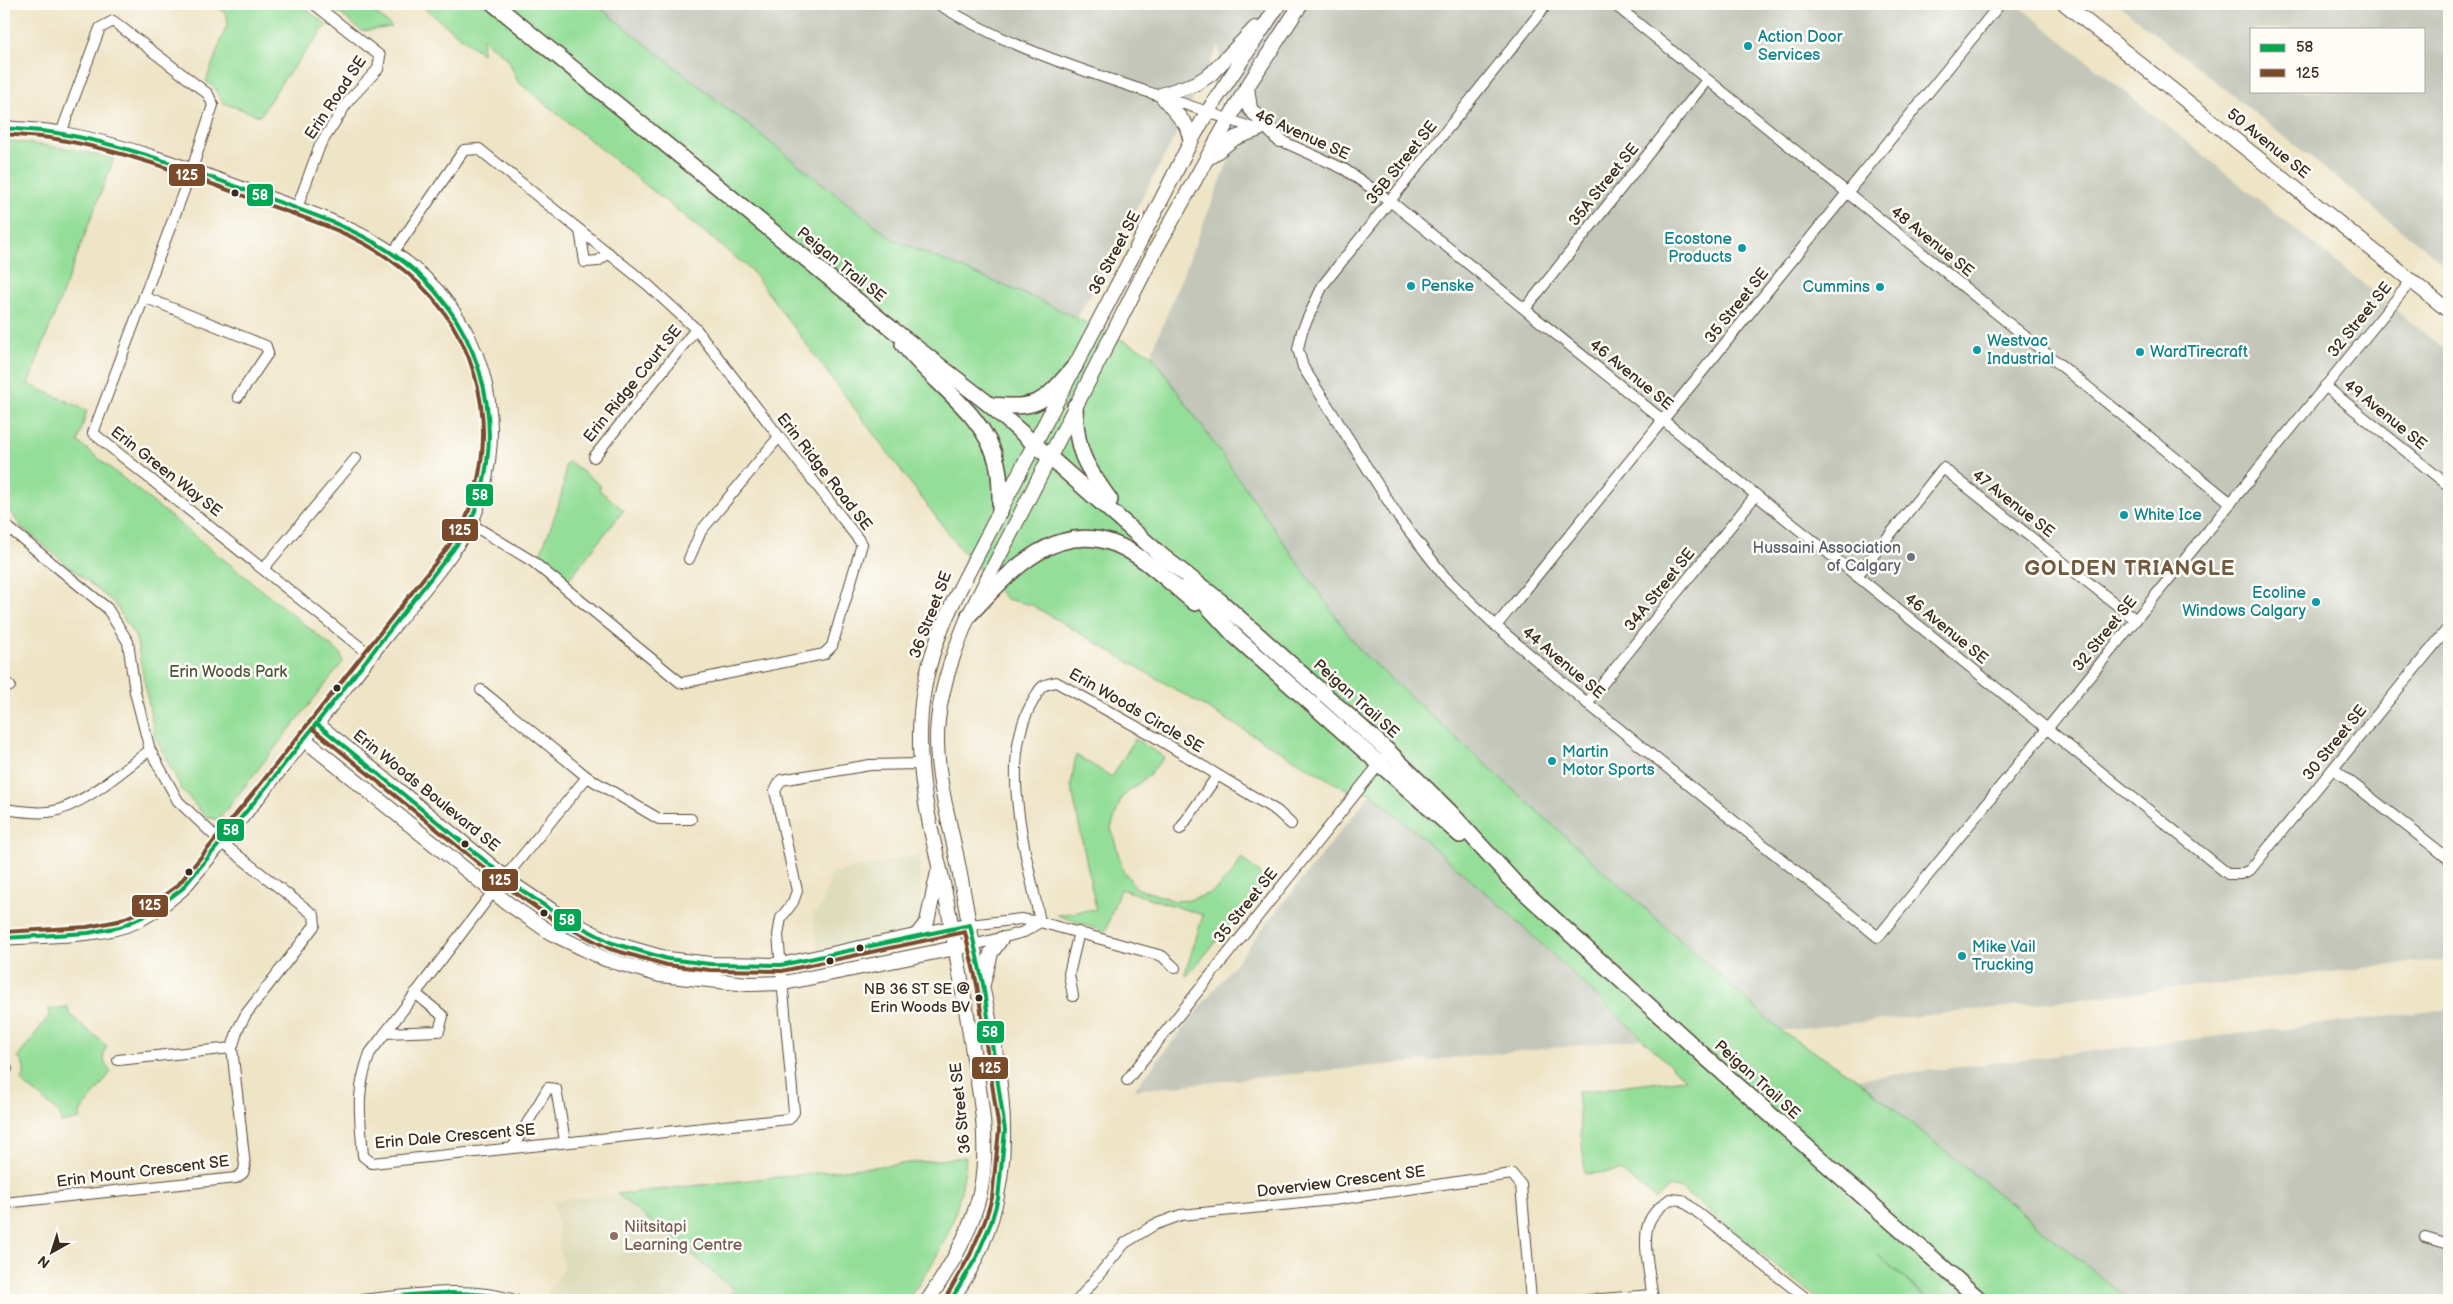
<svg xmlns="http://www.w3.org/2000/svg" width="2453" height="1304" font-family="'Balsamiq Sans',sans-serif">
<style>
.built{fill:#deddbb}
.industrial{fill:#c3c6b9;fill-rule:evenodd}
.green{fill:#94de99;stroke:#68845c}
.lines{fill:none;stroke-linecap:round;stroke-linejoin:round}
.street-casing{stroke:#564637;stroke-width:12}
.secondary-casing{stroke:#564637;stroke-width:16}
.primary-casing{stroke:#564637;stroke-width:18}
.street{stroke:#fff;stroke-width:10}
.secondary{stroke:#fff;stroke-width:14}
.primary{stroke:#fff;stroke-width:15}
.bus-1-casing{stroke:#fdfcf7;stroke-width:8}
.bus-2-casing{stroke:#fdfcf7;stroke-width:8}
.bus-1{stroke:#00a651;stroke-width:4}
.bus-2{stroke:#7a4b2a;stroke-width:4}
.culture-dot{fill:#0f9aa8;stroke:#fdfcf7;stroke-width:2}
.bus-dot{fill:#3b2a1e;stroke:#fdfcf7;stroke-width:2}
.worship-dot{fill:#6b7280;stroke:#fdfcf7;stroke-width:2}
.education-dot{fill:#8d6e63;stroke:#fdfcf7;stroke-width:2}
.labels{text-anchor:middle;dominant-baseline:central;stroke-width:5;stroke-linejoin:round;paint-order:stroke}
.bus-label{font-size:15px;fill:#3b2a1e;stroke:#fdfcf7;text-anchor:end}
.culture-label{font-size:16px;fill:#0d838f;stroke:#fdfcf7;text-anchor:start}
.street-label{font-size:16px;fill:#3b2a1e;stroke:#fdfcf7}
.worship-label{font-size:16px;fill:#5b616d;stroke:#fdfcf7;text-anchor:end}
.park-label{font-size:16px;fill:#51573d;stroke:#fdfcf7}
.education-label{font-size:16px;fill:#785e54;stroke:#fdfcf7;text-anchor:start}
.district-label{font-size:21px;font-weight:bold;letter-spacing:1px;fill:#725a41;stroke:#fdfcf7}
.line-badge{stroke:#fdfcf7;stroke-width:2}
.badge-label{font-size:14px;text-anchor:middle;font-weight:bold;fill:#fff}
</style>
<rect width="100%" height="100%" fill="#fdfcf7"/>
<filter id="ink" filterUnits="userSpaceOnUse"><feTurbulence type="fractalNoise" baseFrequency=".02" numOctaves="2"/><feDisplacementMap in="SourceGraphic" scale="10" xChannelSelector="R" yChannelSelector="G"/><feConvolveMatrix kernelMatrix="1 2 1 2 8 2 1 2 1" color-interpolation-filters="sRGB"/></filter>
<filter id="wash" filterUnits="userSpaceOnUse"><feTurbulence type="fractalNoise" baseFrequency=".0096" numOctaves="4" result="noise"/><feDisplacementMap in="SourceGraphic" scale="20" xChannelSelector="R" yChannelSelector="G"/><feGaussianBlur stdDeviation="1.12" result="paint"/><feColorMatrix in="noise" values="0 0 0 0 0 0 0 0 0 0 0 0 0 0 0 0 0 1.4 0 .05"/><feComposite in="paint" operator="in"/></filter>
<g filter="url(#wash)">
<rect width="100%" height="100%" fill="#eee4c6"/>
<!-- built -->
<g class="built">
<path d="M920 855V927L819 950 812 915 822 906 831 873Z"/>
<path d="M617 1194 735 1290 727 1300H542L563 1271 554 1201Z"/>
</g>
<!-- industrial -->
<g class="industrial">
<path d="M595 4H2016L2449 353V959L1781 1031 1361 652 1151 354 1229 160 1219 45 1177 133 1077 319 894 240Z"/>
<path d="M2118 4H2449V268ZM2252 29H2424V91H2252Z"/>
<path d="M1371 793 1503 908 1641 1039 1134 1090Z"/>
<path d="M2449 1009V1300H2129L1857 1079Z"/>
</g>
<!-- green -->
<g class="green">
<path d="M213 4H299L327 25 281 83 260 116 223 103 215 88 206 81 228 22 226 14Z"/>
<path d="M328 4H365L392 27 362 31Z"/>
<path d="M419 4H595L894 240 1041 301 1151 354 1361 652 1781 1031 1857 1079 2129 1300H1930L1878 1255 1928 1300H1819L1681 1189 1670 1186 1656 1199 1621 1171 1585 1174 1577 1092 1685 1079 1503 908 1371 793 1343 788 1032 605 1006 599 957 545 750 269 518 82 508 59 483 39 482 54Z"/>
<path d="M4 140 69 149 114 158 28 384 87 410 78 442 340 653 343 662 218 820 205 816 182 790 155 737 136 638 114 603 21 527 11 512 4 510Z"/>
<path d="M569 461 601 486 599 490 624 510 568 580 539 557C549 529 566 495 565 465Z"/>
<path d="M1135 739 1164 757 1149 775 1122 797 1111 828 1123 870 1136 888 1176 901 1189 900 1213 892 1235 870 1241 858 1268 880 1187 976 1185 974 1203 915 1120 889 1105 932 1057 915 1096 909 1071 785 1076 755 1112 777Z"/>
<path d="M68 1007 69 1014 107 1046C101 1056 103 1063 111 1072L80 1113 81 1119 61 1123 60 1114 21 1081C27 1072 24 1064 18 1057L49 1016V1009Z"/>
<path d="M966 1157C961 1214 942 1255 907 1300H727L735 1290 617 1194Z"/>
</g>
</g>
<g filter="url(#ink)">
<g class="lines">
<defs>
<g id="street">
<path d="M938 4C1036 65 1153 89 1260 131"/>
<path d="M1547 4 1323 285 1302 331 1298 349 1303 367 1399 518 1445 577 1496 626 1587 703 1878 937 2411 281"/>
<path d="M1614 4 2231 503"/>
<path d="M61 133 100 28 113 21 208 94 213 105 192 169 93 433 370 655"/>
<path d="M1275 138 1344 169 1390 201 2228 874H2241L2250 870 2449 627"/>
<path d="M297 208 320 145 349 100 378 69 380 56 314 4"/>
<path d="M580 230 585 262 598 261 609 253"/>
<path d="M393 253 464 150 479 149 648 285 696 329 862 544 832 646 824 654 681 683 532 561 471 524"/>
<path d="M144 297 266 346 268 353 238 397"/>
<path d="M1525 309 1707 80"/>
<path d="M2325 386 2449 486"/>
<path d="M594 457 696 329"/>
<path d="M4 524 107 608 128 642 135 692 150 750 178 801 222 843 314 915 315 925 246 1014 238 1029 232 1048 245 1166 243 1173 236 1178 4 1203"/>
<path d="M689 559 701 531 778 438"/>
<path d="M264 568 356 458"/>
<path d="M1857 576 1943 468 2136 620"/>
<path d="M1496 626 2000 4"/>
<path d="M4 681 10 686"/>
<path d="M481 690 587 777 659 819H691"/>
<path d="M1587 703 1756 495"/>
<path d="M2334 769 2449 859"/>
<path d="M587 777 493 892 370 1053C355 1094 360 1114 363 1156L372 1163 789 1119 794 1112 778 935 781 918 793 902 797 891 775 791 781 780 870 765 919 764"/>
<path d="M4 809C21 811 41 815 58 810 90 800 123 770 150 750"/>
<path d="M1180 829 1217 776"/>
<path d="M1040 922C1028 858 997 764 1032 703 1035 699 1038 690 1042 687 1045 684 1052 683 1056 682L1155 737 1277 811 1291 824"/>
<path d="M970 925 1021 919 1040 922 1162 956 1175 968"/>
<path d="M973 945 1024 932 1040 922"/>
<path d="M1073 996 1069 974 1079 932"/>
<path d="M385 1033 439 1031 443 1016 415 993"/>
<path d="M118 1060 232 1048"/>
<path d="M4 1069H7"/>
<path d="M1127 1080 1389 752"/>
<path d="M513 1147 548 1088 556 1089 565 1141"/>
<path d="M2425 1237 2449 1244"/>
<path d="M361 1300C411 1295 466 1285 515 1300"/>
<path d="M1078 1300 1125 1243 1154 1225 1181 1215 1333 1200 1512 1174 1521 1185 1531 1300"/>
<path d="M1589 1300 1652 1295"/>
<path d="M1653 1300C1651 1280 1641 1240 1649 1222 1653 1212 1662 1205 1670 1199L1682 1200 1808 1300"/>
</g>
<g id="secondary">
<path d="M2065 4 2449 311"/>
<path d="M1247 87 1250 109 1280 140"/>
<path d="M4 128C23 130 44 130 63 134 128 146 189 169 250 192 299 209 349 225 392 253 483 311 513 422 472 520 468 530 459 540 453 550 433 579 409 606 387 634 319 720 253 806 182 889 167 902 152 914 134 922 99 937 42 935 4 938"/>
<path d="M1191 141 1186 125 1161 95 1197 83 1211 74 1255 28"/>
<path d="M1210 157 1235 138 1257 130"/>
<path d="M317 724 517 887 560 916 612 943 668 959 710 964 781 965 961 926"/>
<path d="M305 740 506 902 551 933 605 959 660 975 748 984 784 983 965 946"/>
<path d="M917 935 927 922 938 872"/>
<path d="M983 984 991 953 1001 939"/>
<path d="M928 1300C951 1266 973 1229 981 1188 990 1138 979 1089 971 1040 962 984 953 929 941 874 926 812 913 753 924 689 935 623 973 567 1002 507 1064 385 1130 264 1191 141L1208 111 1279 4"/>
<path d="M951 1300C1030 1188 1003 1078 975 955 968 921 963 888 956 854 947 811 933 765 938 720 942 683 955 649 969 615L1156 249 1247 87 1301 4"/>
</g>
<g id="primary">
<path d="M494 4 892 329 990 405 1162 556 1220 601 1389 752 1450 812 1514 882"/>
<path d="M903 344C932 383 984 412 997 463 1001 478 1000 496 1000 512"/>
<path d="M990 405C1040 409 1043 403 1075 366"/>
<path d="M1075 406C1076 451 1084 464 1110 500"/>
<path d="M1188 585 1236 637 1460 835"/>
<path d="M969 615C1007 575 1053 520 1115 544 1145 556 1170 583 1195 603"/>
<path d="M1507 876 1703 1055 1980 1300"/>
</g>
</defs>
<!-- street casing -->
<use href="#street" class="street-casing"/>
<!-- secondary casing -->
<use href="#secondary" class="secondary-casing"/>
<!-- primary casing -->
<use href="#primary" class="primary-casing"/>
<!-- street -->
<use href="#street" class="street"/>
<!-- secondary -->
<use href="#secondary" class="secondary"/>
<!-- primary -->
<use href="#primary" class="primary"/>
<defs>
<g id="bus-1">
<path d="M4 128C22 130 39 130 57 133 123 144 186 168 248 191 297 209 347 224 390 252 479 310 513 424 471 521 467 532 459 541 453 550L260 795 182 889 147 915 120 927 88 933 4 938"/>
<path d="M317 724 517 887 560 916 612 943 668 959 710 964 781 965 970 925 983 984 1005 1130 998 1199 991 1223 976 1258 951 1300"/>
<path d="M361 1300C413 1294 463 1288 515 1300"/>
</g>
<g id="bus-2">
<path d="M4 134C21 136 39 136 56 139 121 150 183 173 244 196 293 215 346 228 389 259 475 319 505 420 466 518 462 528 454 537 448 547L255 791 178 885 144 910 118 921 87 927 4 932"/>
<path d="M313 729 514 892 557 922 610 949 667 965 710 970 782 971 965 932 977 985 999 1130 992 1198 985 1221 970 1255 946 1297"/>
</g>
</defs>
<!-- bus-1 casing -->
<use href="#bus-1" class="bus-1-casing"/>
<!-- bus-2 casing -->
<use href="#bus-2" class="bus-2-casing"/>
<!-- bus-1 -->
<use href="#bus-1" class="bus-1"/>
<!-- bus-2 -->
<use href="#bus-2" class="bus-2"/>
</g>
</g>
<!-- markers -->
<g class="culture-dot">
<circle cx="1748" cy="46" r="5"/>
<circle cx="1742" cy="248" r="5"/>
<circle cx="1411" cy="286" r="5"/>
<circle cx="1880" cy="287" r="5"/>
<circle cx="1977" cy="350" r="5"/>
<circle cx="2140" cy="352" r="5"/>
<circle cx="2124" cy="515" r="5"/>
<circle cx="2316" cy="602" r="5"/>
<circle cx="1552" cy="761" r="5"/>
<circle cx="1962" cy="956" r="5"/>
</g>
<g class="bus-dot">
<circle cx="235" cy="193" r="4.5"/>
<circle cx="337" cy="688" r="4.5"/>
<circle cx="465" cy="844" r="4.5"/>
<circle cx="189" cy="872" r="4.5"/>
<circle cx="544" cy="913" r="4.5"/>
<circle cx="860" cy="948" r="4.5"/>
<circle cx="830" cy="961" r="4.5"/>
<circle cx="979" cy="998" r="4.5"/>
</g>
<circle class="worship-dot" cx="1911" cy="557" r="5"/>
<circle class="education-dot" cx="614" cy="1236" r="5"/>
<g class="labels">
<!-- bus labels -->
<g class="bus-label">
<text x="970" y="989">NB 36 ST SE @<tspan x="970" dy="18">Erin Woods BV</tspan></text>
</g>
<!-- culture labels -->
<g class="culture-label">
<text x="1758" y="37">Action Door<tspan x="1758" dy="18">Services</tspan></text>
<text x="1732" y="239" text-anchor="end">Ecostone<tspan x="1732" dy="18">Products</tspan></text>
<text x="1421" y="286">Penske</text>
<text x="1870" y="287" text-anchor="end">Cummins</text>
<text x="1987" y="341">Westvac<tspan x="1987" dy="18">Industrial</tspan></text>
<text x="2150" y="352">WardTirecraft</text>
<text x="2134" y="515">White Ice</text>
<text x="2306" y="593" text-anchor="end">Ecoline<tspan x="2306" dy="18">Windows Calgary</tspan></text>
<text x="1562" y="752">Martin<tspan x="1562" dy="18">Motor Sports</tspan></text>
<text x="1972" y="947">Mike Vail<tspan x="1972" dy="18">Trucking</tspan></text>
</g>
<!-- street labels -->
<g class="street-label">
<text transform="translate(336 98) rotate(-56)">Erin Road SE</text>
<text transform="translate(1302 135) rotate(24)">46 Avenue SE</text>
<text transform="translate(2268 144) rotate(39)">50 Avenue SE</text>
<text transform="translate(1402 163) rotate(-51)">35B Street SE</text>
<text transform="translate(1604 185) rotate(-51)">35A Street SE</text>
<text transform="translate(1932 242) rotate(39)">48 Avenue SE</text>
<text transform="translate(1115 253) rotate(-62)">36 Street SE</text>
<text transform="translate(841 265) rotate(39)">Peigan Trail SE</text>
<text transform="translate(1737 306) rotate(-51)">35 Street SE</text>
<text transform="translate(2360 320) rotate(-51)">32 Street SE</text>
<text transform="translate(1631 375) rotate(39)">46 Avenue SE</text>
<text transform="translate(633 384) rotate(-51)">Erin Ridge Court SE</text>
<text transform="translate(2385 415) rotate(39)">49 Avenue SE</text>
<text transform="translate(166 472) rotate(38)">Erin Green Way SE</text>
<text transform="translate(824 472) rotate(52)">Erin Ridge Road SE</text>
<text transform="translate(2013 504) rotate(38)">47 Avenue SE</text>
<text transform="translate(1660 590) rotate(-51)">34A Street SE</text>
<text transform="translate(931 615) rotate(-69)">36 Street SE</text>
<text transform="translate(1946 629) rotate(39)">46 Avenue SE</text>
<text transform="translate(2105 634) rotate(-51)">32 Street SE</text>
<text transform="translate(1563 663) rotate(40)">44 Avenue SE</text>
<text transform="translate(1356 699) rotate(42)">Peigan Trail SE</text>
<text transform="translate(1136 711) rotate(30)">Erin Woods Circle SE</text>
<text transform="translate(2335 743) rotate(-51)">30 Street SE</text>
<text transform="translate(426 791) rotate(39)">Erin Woods Boulevard SE</text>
<text transform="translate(1246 906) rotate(-51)">35 Street SE</text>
<text transform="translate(1757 1080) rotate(42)">Peigan Trail SE</text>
<text transform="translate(961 1108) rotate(-96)">36 Street SE</text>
<text transform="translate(455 1137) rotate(-5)">Erin Dale Crescent SE</text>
<text transform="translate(143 1172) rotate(-7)">Erin Mount Crescent SE</text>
<text transform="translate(1341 1182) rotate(-7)">Doverview Crescent SE</text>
</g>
<!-- worship labels -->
<g class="worship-label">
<text x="1901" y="548">Hussaini Association<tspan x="1901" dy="18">of Calgary</tspan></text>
</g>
<!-- park labels -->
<g class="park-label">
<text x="228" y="672">Erin Woods Park</text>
</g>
<!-- education labels -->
<g class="education-label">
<text x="624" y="1227">Niitsitapi<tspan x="624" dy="18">Learning Centre</tspan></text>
</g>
<!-- district labels -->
<g class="district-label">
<text x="2130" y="568">GOLDEN TRIANGLE</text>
</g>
</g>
<g class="line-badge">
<rect x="168" y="163" width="38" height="24" rx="5" fill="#7a4b2a"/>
<rect x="246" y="183" width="28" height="24" rx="5" fill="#00a651"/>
<rect x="465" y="483" width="29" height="24" rx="5" fill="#00a651"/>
<rect x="441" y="518" width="38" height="24" rx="5" fill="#7a4b2a"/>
<rect x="216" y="818" width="29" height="24" rx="5" fill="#00a651"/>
<rect x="481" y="868" width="38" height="24" rx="5" fill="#7a4b2a"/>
<rect x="131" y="894" width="38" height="24" rx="5" fill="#7a4b2a"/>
<rect x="553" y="908" width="29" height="24" rx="5" fill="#00a651"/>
<rect x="976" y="1020" width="29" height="24" rx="5" fill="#00a651"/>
<rect x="971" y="1056" width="38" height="24" rx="5" fill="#7a4b2a"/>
</g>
<g class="badge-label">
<text x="187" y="180">125</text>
<text x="260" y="200">58</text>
<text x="480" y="500">58</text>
<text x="460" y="535">125</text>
<text x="231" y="835">58</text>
<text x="500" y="885">125</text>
<text x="150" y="910">125</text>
<text x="567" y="925">58</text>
<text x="990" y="1037">58</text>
<text x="990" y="1073">125</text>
</g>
<!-- margin -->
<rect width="2453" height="1304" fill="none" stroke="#fdfcf7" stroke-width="20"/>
<!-- legend -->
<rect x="2250" y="28" width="175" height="65" fill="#fdfcf7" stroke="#afa8a0"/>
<rect x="2260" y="44" width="25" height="8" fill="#00a651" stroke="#afa8a0"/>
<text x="2296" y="52" font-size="15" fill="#3b2a1e">58</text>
<rect x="2260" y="69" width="25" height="8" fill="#7a4b2a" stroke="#afa8a0"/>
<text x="2296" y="78" font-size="15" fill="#3b2a1e">125</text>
<!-- north arrow -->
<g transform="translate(52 1252) rotate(219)" stroke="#fdfcf7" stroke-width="4" paint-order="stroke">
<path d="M0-4L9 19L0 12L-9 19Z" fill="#3b2a1e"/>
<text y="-8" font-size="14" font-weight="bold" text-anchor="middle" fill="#3b2a1e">N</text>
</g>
</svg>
